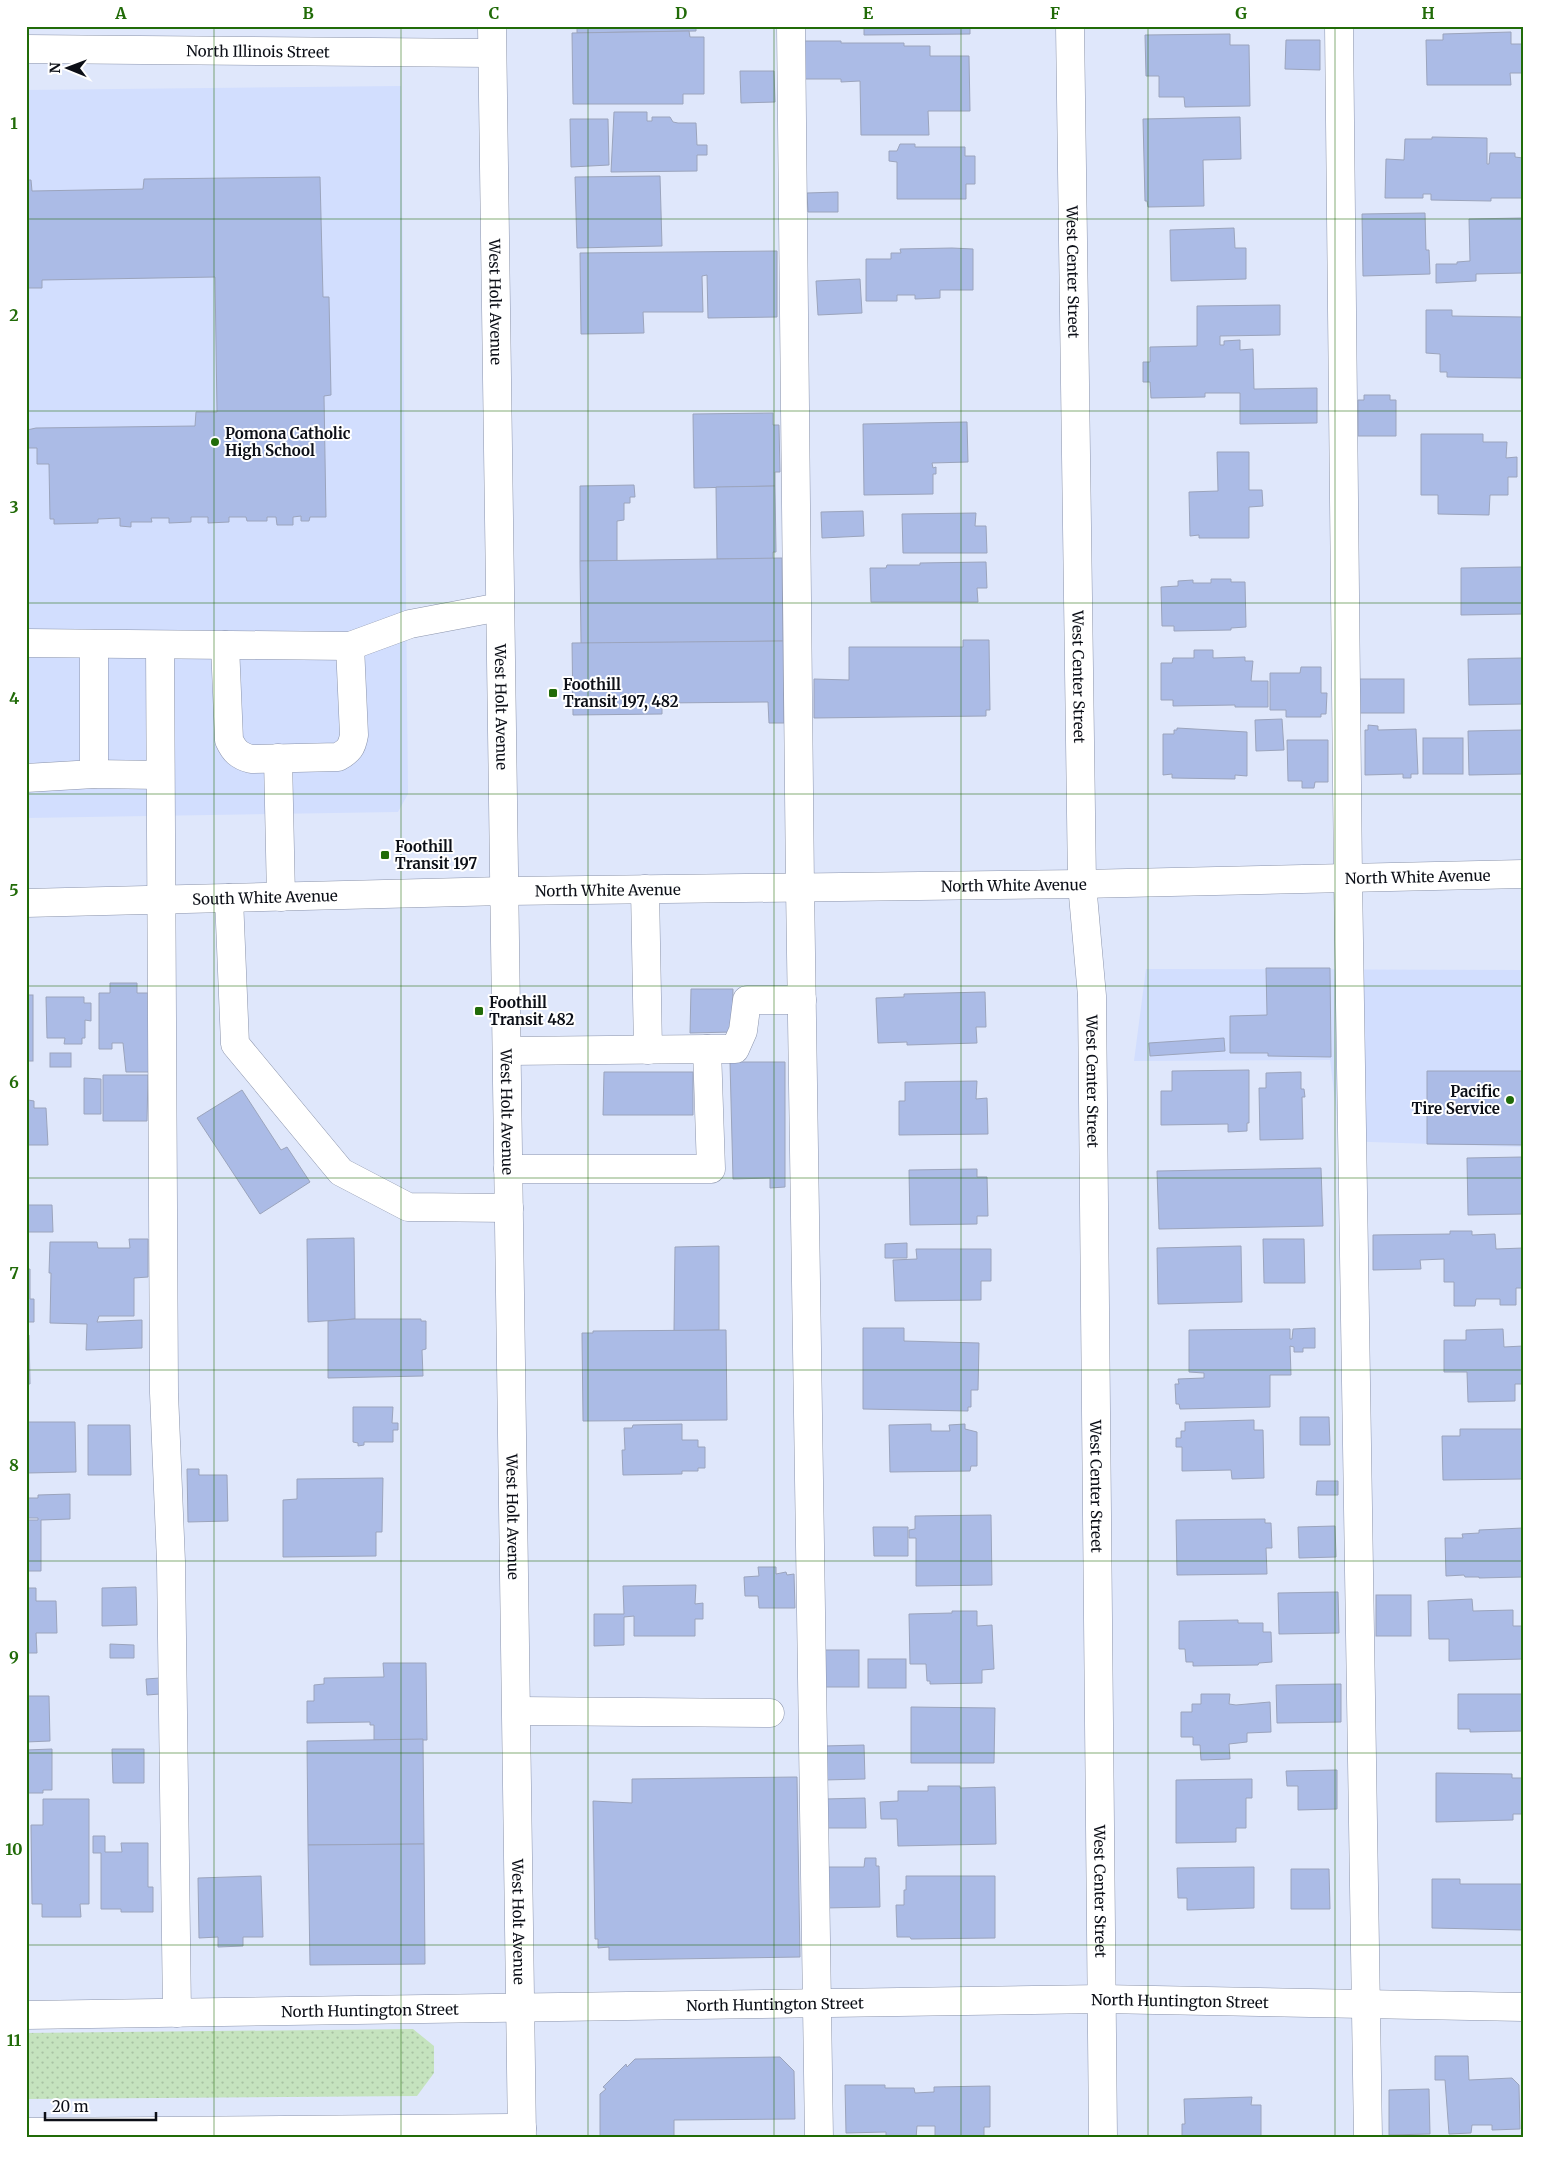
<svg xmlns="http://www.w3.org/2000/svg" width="1549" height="2164" font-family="Merriweather,serif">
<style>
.built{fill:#d2defe}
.grass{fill:url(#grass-dots)}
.building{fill:#abbbe6;stroke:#9ba4bc}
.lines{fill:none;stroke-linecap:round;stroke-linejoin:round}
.minor-casing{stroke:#8b94ab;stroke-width:29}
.major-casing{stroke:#8b94ab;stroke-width:29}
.minor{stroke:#fff;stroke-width:28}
.major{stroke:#fff;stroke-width:28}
.grid{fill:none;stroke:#216b08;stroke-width:1;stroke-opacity:0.55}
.poi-dot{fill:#216b08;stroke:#fff;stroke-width:2}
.labels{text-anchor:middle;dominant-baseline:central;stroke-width:4;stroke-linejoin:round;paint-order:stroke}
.street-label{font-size:15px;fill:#0c0f17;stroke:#fff}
.poi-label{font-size:15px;font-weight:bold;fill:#0c0f17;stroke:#fff;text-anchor:start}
.neatline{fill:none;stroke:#216b08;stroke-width:2}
.grid-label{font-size:16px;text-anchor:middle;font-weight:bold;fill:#216b08}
</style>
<defs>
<pattern id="grass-dots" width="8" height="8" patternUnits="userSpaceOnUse" patternTransform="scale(1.25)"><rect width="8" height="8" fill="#c5e3be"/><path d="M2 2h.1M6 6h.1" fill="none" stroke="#a8c2a3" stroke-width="1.8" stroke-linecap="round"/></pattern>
</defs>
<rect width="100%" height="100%" fill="#dfe7fb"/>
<!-- built -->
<g class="built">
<path d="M401 86 408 794 398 812 26 818V90Z"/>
<path d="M1146 969 1523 970V1147L1340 1141 1330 1060 1134 1061Z"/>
</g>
<!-- grass -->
<path class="grass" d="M413 2029 434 2046V2073L417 2096 26 2099V2033Z"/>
<!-- building -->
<g class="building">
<path d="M577 26H696V31L577 33Z"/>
<path d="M864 26H970V34L864 35Z"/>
<path d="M689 31 690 37H704V94H683V104H573L572 33Z"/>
<path d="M1511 32V44H1522L1523 73H1510L1511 85H1427L1426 40H1443V34Z"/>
<path d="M1230 34V45H1249L1250 106 1185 107 1184 97H1159V76H1146L1145 35Z"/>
<path d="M1286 40H1320V70L1285 69Z"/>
<path d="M804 41H841V43H904V46H930V56H969L970 111H928L929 135H861L860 81 841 82V79H805Z"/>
<path d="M740 71H774L775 102 741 103Z"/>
<path d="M614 112H647V121H652V117H670L673 122 678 123H696L697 145H707V155H697V171L611 172Z"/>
<path d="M1240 117 1241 159 1203 160 1204 206 1148 207 1147 201H1145L1143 119Z"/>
<path d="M570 119H608L609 165 571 167Z"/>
<path d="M1432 137 1487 138V164H1489L1490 153H1515V157L1523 158V198H1491V201L1431 200V194H1423V198H1385L1386 159 1404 160 1405 139H1432Z"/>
<path d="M900 144H915V147H965V156H975V184H966V199H897V162L889 161V151H897Z"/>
<path d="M660 176 662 246 577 248 575 177Z"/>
<path d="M320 177 323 297H329L331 395 324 396 326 517H310L309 521H301V516L293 517V525H277L276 517H267V521H247L246 517H229V522L208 523V517H191V522L169 523V518H151L152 522H131V527L120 526V518L98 519V523L54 524V519H50L49 464H37V448H27V430L36 428 195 426 196 412H217L215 277 42 280V288H27L26 180H31L32 191 143 189 144 179Z"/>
<path d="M838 192V212H808L807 193Z"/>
<path d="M1425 213 1426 250H1429L1430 274 1363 276 1362 214Z"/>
<path d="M1522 218 1523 273 1476 274V281L1436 283V264H1457V262L1470 261 1469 219Z"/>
<path d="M1234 228 1235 248H1246V279L1171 281 1170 230Z"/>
<path d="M952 248 973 249V290H940V298L915 299V295H897V301H866V259H891V253H901L900 249Z"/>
<path d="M777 251V317L708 318 707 275 702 276 703 312H643L644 333 581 334 580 253Z"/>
<path d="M860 279 862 313 818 315 816 281Z"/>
<path d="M1280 305V335L1220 336V345H1224V341L1240 340V350L1253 349 1254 389 1317 388V423L1240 424V393H1205V397L1151 398 1150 382H1143V362H1150V347L1197 346V306Z"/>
<path d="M1426 310H1452V316L1523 317V378L1447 377V372H1440V354L1426 353Z"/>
<path d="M1364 395H1390V400H1396V436H1358V400H1364Z"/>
<path d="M773 413V425H779L780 472H775V486L694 488 693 414Z"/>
<path d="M967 422 968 462 932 463 933 468 936 467V474H933V494L864 495 863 424Z"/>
<path d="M1421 434H1483V442H1507L1506 458 1517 457V477H1508V495H1490L1489 515 1438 514V495H1421Z"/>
<path d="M1217 452H1249V490H1262L1263 506 1249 507V538H1199V535L1190 536 1189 492 1218 491Z"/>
<path d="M634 485 635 497H630V503H624V520L617 521V561H580V486Z"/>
<path d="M775 486 776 552H773V559H717L716 487Z"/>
<path d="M863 511 864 536 822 538 821 512Z"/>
<path d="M976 513 975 526H986L987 553H903L902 514Z"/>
<path d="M782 558 783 641 581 644 580 561Z"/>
<path d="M986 562 987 588H977L978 602H871L870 568H886L887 565H920V563Z"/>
<path d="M1523 567V614L1461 615V568Z"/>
<path d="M1211 579H1231V582H1245L1246 627 1231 628V630L1174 631V626H1162L1161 587 1178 586V581L1193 580V583H1211Z"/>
<path d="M963 640H989L990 710H986V716L814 718V679L849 680V647H963Z"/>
<path d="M783 641 784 723H769L768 702 662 703V714L573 715 572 643Z"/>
<path d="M1194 650H1213V658L1245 657V661H1253L1251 681H1268V707H1235V705L1173 706V700H1161V663H1172L1173 658H1194Z"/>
<path d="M1523 658V704L1469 705 1468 659Z"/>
<path d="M1301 667H1321V693H1327L1326 714H1321V717H1286V710H1270V673H1300Z"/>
<rect x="1358" y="679" width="46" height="34"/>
<path d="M1282 719 1284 750 1256 751 1255 720Z"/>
<path d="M1368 725 1378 726V730L1416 729 1418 774H1411V778H1403V774L1365 775V730H1368Z"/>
<path d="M1177 728 1247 732V776L1235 775V779L1172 778V774L1163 775V734H1174V730H1177Z"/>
<path d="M1523 730V774L1469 775 1468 731Z"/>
<rect x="1423" y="738" width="40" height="36"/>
<path d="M1287 740H1328V782H1315L1314 788H1302V781H1288Z"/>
<path d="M1266 968H1330L1331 1057 1268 1056V1053H1230V1016L1267 1015Z"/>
<path d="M110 983H137V993H148L150 1072H126L123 1043H112V1049H99V993H110Z"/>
<path d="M691 989H733L732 1032 690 1033Z"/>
<path d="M985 992 986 1027H976L977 1043 907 1045V1042L878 1043 876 998 904 997V994Z"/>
<rect x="26" y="995" width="7" height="66"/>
<path d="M46 997H84V1003H91V1021L85 1020V1038H82V1044H64L65 1038H47Z"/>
<path d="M1224 1038 1225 1051 1150 1056 1149 1043Z"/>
<rect x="50" y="1053" width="21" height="14"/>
<path d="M730 1062H785V1187L770 1188V1178L733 1179Z"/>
<path d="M1249 1070V1123H1247V1131L1228 1132V1124L1161 1125V1091H1172V1071Z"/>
<path d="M1427 1071H1523V1145L1427 1144Z"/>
<path d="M604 1072H693V1115H603Z"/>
<path d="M1301 1072V1089H1304L1305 1097H1302L1303 1139 1260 1140 1259 1088H1266V1073Z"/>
<path d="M103 1075H148L147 1121H103Z"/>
<path d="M84 1078 101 1079V1114H84Z"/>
<path d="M977 1081 976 1099 987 1098 988 1134 899 1135V1101H905V1082Z"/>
<path d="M26 1088H28V1100L34 1101V1108H46L48 1145H26Z"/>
<path d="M242 1090 281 1150 287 1147 310 1182 260 1214 197 1118Z"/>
<path d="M1523 1157V1214L1468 1215 1467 1158Z"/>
<path d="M1321 1168 1323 1226 1159 1229 1157 1171Z"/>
<path d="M977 1169V1177H987L988 1216H977V1224L910 1225 909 1170Z"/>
<path d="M26 1205H52L53 1232H26Z"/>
<path d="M1450 1231H1472V1235L1495 1234 1496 1249 1523 1248V1288H1516V1305H1500V1299H1476L1475 1306H1454V1282H1444V1259L1420 1260 1421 1269 1373 1270V1235L1450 1234Z"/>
<path d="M354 1238 355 1319 308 1322 307 1239Z"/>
<path d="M129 1239H148V1277L134 1278V1316H99L97 1322 142 1320V1348L86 1350 87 1324 50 1323 51 1273H49L50 1242H97L98 1248H130Z"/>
<path d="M1263 1239H1304L1305 1283H1264Z"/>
<path d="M907 1243V1258H885V1244Z"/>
<path d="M719 1246V1330L674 1331 675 1247Z"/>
<path d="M1241 1246 1242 1302 1158 1304 1157 1248Z"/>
<path d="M916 1249H991V1281H981V1300L895 1301 893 1260 917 1259Z"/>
<path d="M26 1269H30V1299H34V1322H26Z"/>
<path d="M355 1319H421V1321H426V1349L422 1350 423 1376 328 1378V1321Z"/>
<path d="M863 1328H904V1341L979 1343 978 1390H971V1407H968V1411L863 1409Z"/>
<path d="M1315 1328V1348H1303V1352H1294V1347L1290 1346 1291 1375H1270V1407L1180 1409 1179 1404H1176L1175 1384H1179L1178 1379 1204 1378V1373L1189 1372V1330L1290 1329V1339H1292L1293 1329Z"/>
<path d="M1503 1329 1504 1347 1523 1346V1384H1515V1401L1468 1402 1467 1372H1444V1340H1466V1330Z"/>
<path d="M726 1330 727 1420 583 1421 582 1333H593V1331Z"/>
<path d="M26 1335H29L30 1384H26Z"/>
<path d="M353 1407H393L392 1423H398V1430H393V1442H364V1445L358 1446V1443L353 1442Z"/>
<path d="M1300 1417H1329L1330 1445H1300Z"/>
<path d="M1254 1420V1430H1263L1264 1478 1232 1479 1231 1470 1182 1471V1447H1176V1438H1181V1431H1185V1422Z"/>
<path d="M26 1422H75L76 1472 27 1473Z"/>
<path d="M682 1424V1440H698V1447H705V1468H698V1471H682V1474L623 1475 622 1450H625L624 1428H632L633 1425Z"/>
<path d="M931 1424V1431H950L949 1425 965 1424V1429L977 1432V1466H971L970 1471 890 1472 889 1425Z"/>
<path d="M88 1425H130L131 1475H88Z"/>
<path d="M1460 1429H1523V1479L1443 1480 1442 1436H1460Z"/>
<path d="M187 1469H199V1475H227L228 1521 188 1522Z"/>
<path d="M383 1478 382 1532H376V1556L283 1557V1500L297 1499V1479Z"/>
<path d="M1317 1481H1338V1495H1316Z"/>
<path d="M70 1494V1519L41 1520V1571H26V1520H38V1518H26V1498H38V1495Z"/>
<path d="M991 1515 992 1585 916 1586V1538H909V1530L915 1529V1516Z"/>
<path d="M1265 1519V1523H1271L1272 1548H1266L1267 1574 1177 1575 1176 1520Z"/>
<path d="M1335 1526 1336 1557 1299 1558 1298 1527Z"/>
<path d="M873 1527H908V1556H874Z"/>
<path d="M1523 1528V1577L1479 1578V1577H1465L1464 1575 1446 1576 1445 1538H1463L1462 1534 1479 1533V1530Z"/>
<path d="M758 1567H776V1574L786 1572 787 1575 794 1574 795 1608H759L758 1596H745L744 1577 759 1576Z"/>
<path d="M696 1585 695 1604 703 1603V1619H695V1636H634V1616L624 1617V1645L594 1646V1614H624L623 1586Z"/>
<path d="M136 1587 137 1625 102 1626V1588Z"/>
<path d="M26 1588H36V1601H56L57 1633H36L37 1653H26Z"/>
<path d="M1338 1592 1339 1633 1279 1634 1278 1593Z"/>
<rect x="1376" y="1595" width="35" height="41"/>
<path d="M1472 1599 1473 1611 1513 1610V1626H1523V1659L1449 1661V1639H1429L1428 1601Z"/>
<path d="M952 1611H977V1626L992 1625 994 1669 982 1670V1683L930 1684V1681H927L926 1664H910L909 1614 952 1613Z"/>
<path d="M1238 1620V1623H1263V1632H1271L1272 1662 1259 1663 1258 1665 1193 1666V1662H1186L1185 1649H1179V1621Z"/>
<path d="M110 1644 134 1645V1658H110Z"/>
<rect x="824" y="1650" width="35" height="37"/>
<rect x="868" y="1659" width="38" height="29"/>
<path d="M383 1663H426L427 1740H374V1725H370V1722L307 1723V1701H314V1685L324 1684V1678L384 1677Z"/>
<path d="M160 1678V1694L147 1695 146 1679Z"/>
<path d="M1341 1684V1722L1277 1723 1276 1685Z"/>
<path d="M1201 1694H1230L1229 1704 1236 1705 1270 1702 1271 1732 1247 1733V1742L1229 1744 1230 1759 1201 1760 1200 1745H1193V1737H1181V1712H1192V1704H1201Z"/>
<path d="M1458 1694H1523V1731L1470 1732V1729H1458Z"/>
<path d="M26 1696H49L50 1741 26 1742Z"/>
<path d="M911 1707 995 1708 994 1763H911Z"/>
<path d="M423 1739 424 1844 308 1845 307 1741Z"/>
<path d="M864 1745 865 1779 824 1780 823 1746Z"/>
<path d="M52 1749V1790H43V1793H26V1750Z"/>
<path d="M112 1749H144V1783H113Z"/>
<path d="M1337 1770V1809L1298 1810V1786H1287L1286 1771Z"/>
<path d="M1436 1773 1512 1774V1778H1523V1814H1513V1820L1436 1822Z"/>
<path d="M797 1777 800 1957 609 1960V1947L598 1948V1939H595L593 1801 632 1803V1779Z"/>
<path d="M1252 1779V1798H1246V1828H1236V1842L1176 1843V1780Z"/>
<path d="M928 1786H960V1788L995 1787 996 1844 898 1846 897 1819H881L880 1802 898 1801V1791H928Z"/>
<path d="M865 1798 866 1828H826L825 1799Z"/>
<path d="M43 1799H89V1904H80L81 1917H42V1904H32L31 1825H43Z"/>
<path d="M93 1836H105V1852H122L121 1843H148V1887H153V1912H121V1909H101V1853H93Z"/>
<path d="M424 1844 425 1964 310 1965 308 1845Z"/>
<path d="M865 1858H876V1866H879L880 1907 824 1908V1867H864Z"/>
<path d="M1254 1867V1908L1187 1910V1898H1178L1177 1868Z"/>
<path d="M1291 1869H1329L1330 1909H1291Z"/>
<path d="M261 1876 263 1937H243V1946L218 1947V1937L199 1938 198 1878Z"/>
<path d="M906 1876H995V1938L911 1939 910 1937H897L896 1905H904V1890H906Z"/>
<path d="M1432 1879H1460V1884H1523V1930L1432 1928Z"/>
<path d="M1435 2056H1468L1469 2080 1512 2078 1519 2085 1520 2129 1492 2130V2125H1472L1471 2133 1449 2134 1445 2080H1435Z"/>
<path d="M780 2057 794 2071 795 2119 674 2120V2138H600V2094L606 2089 603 2087 626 2064 627 2067 635 2059Z"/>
<path d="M845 2085H885V2088H914L915 2093 934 2092V2087L990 2086V2127H984V2138H935V2126H917L916 2138H886V2132L846 2133Z"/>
<path d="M1429 2089 1430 2134 1389 2135V2090Z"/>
<path d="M1252 2097 1251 2105H1261V2138H1182V2124H1185L1184 2099Z"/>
</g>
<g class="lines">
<defs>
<g id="minor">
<path d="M791 26 800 887 819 2138"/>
<path id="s1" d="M1070 26 1082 884 1092 996 1103 2138"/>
<path d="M1339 26 1348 878 1368 2138"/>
<path id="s2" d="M26 49 491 53"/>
<path d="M26 643 350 646 410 624 500 607"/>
<path d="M94 644V774"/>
<path d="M160 645 164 1393 171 1562 177 2013"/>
<path d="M225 645 229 740C234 751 239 756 251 759L338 757C349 751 352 747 354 735L350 646"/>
<path d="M278 758 281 897"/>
<path d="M26 778 94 774 160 775"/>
<path d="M645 889 648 1050"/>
<path d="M229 898 235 1044 341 1172 408 1207 509 1208"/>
<path id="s3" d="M26 903 504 891 1082 884 1523 874"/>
<path d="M707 1049H735L743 1031 747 1000H802"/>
<path d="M507 1051 707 1049 711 1169H508"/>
<path d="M517 1711 770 1713"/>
<path id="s4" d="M26 2015 1102 1999 1523 2007"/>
<path d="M26 2132 522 2128"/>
</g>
<g id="major">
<path id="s5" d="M492 26 522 2138"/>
</g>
</defs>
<!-- minor casing -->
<use href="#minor" class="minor-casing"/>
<!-- major casing -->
<use href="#major" class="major-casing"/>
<!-- minor -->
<use href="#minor" class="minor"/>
<!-- major -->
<use href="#major" class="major"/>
</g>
<!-- grid -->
<path class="grid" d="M214 26V2138M401 26V2138M588 26V2138M774 26V2138M961 26V2138M1148 26V2138M1335 26V2138M26 219H1523M26 411H1523M26 603H1523M26 794H1523M26 986H1523M26 1178H1523M26 1370H1523M26 1561H1523M26 1753H1523M26 1945H1523"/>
<!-- markers -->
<g class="poi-dot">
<circle cx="215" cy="442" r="5"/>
<rect x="548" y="688" width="10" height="10" rx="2.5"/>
<rect x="380" y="850" width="10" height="10" rx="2.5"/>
<rect x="474" y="1006" width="10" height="10" rx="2.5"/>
<circle cx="1510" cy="1100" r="5"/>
</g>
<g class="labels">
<!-- street labels -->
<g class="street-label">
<text stroke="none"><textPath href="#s2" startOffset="232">North Illinois Street</textPath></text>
<text stroke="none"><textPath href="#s1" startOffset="246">West Center Street</textPath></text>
<text stroke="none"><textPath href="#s5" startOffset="276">West Holt Avenue</textPath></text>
<text stroke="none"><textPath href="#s1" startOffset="651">West Center Street</textPath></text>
<text stroke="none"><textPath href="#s5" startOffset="681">West Holt Avenue</textPath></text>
<text stroke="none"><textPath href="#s3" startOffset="1392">North White Avenue</textPath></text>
<text stroke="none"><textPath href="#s3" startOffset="988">North White Avenue</textPath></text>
<text stroke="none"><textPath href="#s3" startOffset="582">North White Avenue</textPath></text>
<text stroke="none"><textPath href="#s3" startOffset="239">South White Avenue</textPath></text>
<text stroke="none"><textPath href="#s1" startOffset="1056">West Center Street</textPath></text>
<text stroke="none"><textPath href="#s5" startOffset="1086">West Holt Avenue</textPath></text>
<text stroke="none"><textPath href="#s1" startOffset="1461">West Center Street</textPath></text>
<text stroke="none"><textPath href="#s5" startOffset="1491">West Holt Avenue</textPath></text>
<text stroke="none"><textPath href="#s1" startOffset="1866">West Center Street</textPath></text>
<text stroke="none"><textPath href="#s5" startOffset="1896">West Holt Avenue</textPath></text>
<text stroke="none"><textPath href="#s4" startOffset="1154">North Huntington Street</textPath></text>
<text stroke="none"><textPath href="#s4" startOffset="749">North Huntington Street</textPath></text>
<text stroke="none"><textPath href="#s4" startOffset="344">North Huntington Street</textPath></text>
</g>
<!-- poi labels -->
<g class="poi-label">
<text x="225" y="433">Pomona Catholic<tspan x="225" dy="17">High School</tspan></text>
<text x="563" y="684">Foothill<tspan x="563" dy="17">Transit 197, 482</tspan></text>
<text x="395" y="846">Foothill<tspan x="395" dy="17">Transit 197</tspan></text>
<text x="489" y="1002">Foothill<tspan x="489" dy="17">Transit 482</tspan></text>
<text x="1500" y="1091" text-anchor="end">Pacific<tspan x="1500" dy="17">Tire Service</tspan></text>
</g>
</g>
<!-- border -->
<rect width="1549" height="2164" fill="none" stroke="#ffffff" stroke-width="55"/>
<!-- north arrow -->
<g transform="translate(68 68) rotate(271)" stroke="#ffffff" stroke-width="4" paint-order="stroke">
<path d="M0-4L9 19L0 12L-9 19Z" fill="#0c0f17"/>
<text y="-8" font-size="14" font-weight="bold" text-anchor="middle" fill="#0c0f17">N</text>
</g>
<!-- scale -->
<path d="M45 2112v8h111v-8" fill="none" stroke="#0c0f17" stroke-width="2.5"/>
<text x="52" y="2112" font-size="15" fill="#0c0f17" stroke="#ffffff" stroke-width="4" paint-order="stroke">20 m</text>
<rect x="28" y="28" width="1494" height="2108" class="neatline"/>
<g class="grid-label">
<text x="121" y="19">A</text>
<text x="308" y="19">B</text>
<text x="494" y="19">C</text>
<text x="681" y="19">D</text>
<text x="868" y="19">E</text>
<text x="1055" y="19">F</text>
<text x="1241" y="19">G</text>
<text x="1428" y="19">H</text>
<text x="14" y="129">1</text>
<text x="14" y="321">2</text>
<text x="14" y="513">3</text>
<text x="14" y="704">4</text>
<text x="14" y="896">5</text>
<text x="14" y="1088">6</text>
<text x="14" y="1279">7</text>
<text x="14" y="1471">8</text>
<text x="14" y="1663">9</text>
<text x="14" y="1855">10</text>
<text x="14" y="2046">11</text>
</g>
</svg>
